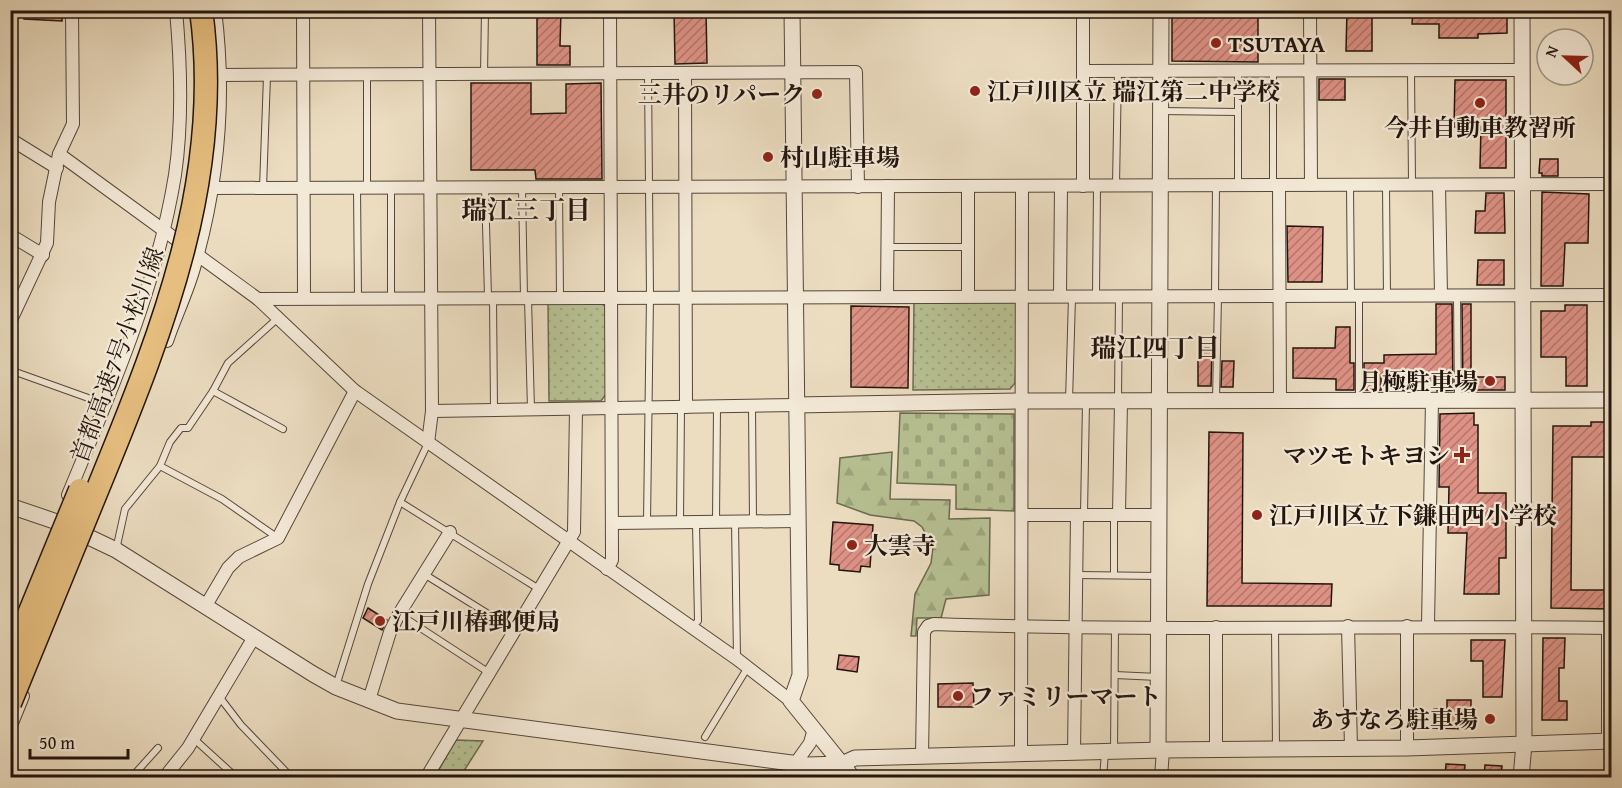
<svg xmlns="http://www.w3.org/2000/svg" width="1622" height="788" font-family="'Gentium Book Plus','Noto Serif JP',serif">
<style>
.grass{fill:url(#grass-dots);stroke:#6c6b50;stroke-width:1.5}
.forest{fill:url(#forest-firs);stroke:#6c6b50;stroke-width:1.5}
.cemetery{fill:url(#cemetery-stones);stroke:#6c6b50;stroke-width:1.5}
.building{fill:url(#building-hatch);stroke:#22150e;stroke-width:1.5}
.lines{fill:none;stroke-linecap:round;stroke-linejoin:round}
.service-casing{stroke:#54473b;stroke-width:8}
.minor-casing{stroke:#54473b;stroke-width:14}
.tertiary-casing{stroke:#54473b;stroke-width:17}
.service{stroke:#f3e9d7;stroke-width:6}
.minor{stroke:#f3e9d7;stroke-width:12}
.tertiary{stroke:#f3e9d7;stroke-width:15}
.motorway-bridge-casing{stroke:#22150e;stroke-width:25;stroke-linecap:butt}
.motorway-bridge{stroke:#e6be80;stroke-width:22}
.poi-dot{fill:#8f2418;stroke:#f3e9d7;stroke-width:2}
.labels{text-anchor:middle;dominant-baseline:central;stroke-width:4.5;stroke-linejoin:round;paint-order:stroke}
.poi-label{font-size:24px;font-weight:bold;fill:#22150e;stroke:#f3e9d7;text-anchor:start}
.street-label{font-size:24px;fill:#22150e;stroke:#f3e9d7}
.neighbourhood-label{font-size:26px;font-weight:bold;fill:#22150e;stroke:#f3e9d7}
</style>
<defs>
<pattern id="grass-dots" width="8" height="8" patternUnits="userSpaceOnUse" patternTransform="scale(1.5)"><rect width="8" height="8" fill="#b7c193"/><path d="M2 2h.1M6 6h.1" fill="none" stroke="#9da57e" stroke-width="1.8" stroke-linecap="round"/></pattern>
<pattern id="forest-firs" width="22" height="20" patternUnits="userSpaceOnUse" patternTransform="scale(1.5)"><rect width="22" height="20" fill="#b7c193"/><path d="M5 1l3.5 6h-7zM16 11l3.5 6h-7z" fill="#9da57e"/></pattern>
<pattern id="cemetery-stones" width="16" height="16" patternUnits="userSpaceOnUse" patternTransform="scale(1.5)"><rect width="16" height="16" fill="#b7c193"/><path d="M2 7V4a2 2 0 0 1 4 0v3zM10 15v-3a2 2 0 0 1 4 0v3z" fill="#9da57e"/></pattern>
<pattern id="building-hatch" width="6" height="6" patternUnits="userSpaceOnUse" patternTransform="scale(1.5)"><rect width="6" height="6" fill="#de9285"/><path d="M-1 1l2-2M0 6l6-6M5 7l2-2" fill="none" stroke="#b4766b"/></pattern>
</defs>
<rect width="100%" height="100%" fill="#ecddc1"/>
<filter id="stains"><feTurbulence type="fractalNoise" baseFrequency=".00333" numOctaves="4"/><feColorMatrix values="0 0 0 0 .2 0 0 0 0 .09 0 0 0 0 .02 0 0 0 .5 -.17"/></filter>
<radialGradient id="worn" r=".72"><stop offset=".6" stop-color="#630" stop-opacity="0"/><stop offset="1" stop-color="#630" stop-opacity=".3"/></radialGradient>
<!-- grass -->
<g class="grass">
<path d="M1013 301 1018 305 1015 383 1010 389 913 390 914 302Z"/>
<path d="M548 303H601L607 308 606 394 601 401H549Z"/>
<path d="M456 740 483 741 460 777 434 778Z"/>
<path d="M1051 771 1050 778H873L871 774Z"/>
</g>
<!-- forest -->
<path class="forest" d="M892 452 890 499 950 500 949 519 990 518 989 595 946 599 941 618H917L916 636H911L915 594 931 563 933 547 922 527 914 521 870 515 837 503 840 458Z"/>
<!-- cemetery -->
<path class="cemetery" d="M900 413 1014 414V511L956 509V485L897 483Z"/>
<!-- building -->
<g class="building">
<path d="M24 10H62V21L24 19Z"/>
<path d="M537 10H561L560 46H570V65H537Z"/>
<path d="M674 10H706L707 63 675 64Z"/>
<path d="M1188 10H1213V15H1258V62L1172 61V15H1188Z"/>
<path d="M1347 10H1372V51H1346Z"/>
<path d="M1413 10H1507V33L1478 34V38H1439V24H1412Z"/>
<rect x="1319" y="79" width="26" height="21"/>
<path d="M1455 80H1506V168H1480L1481 127H1454Z"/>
<path d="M471 83H531V114L566 113V84L601 83 602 179H536L535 170H471Z"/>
<path d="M1540 159H1558V176H1542V173H1539Z"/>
<path d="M1542 192 1589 194 1588 243H1565L1563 286H1541Z"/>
<path d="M1486 193H1504L1505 233H1475L1476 211H1485Z"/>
<path d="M1287 226 1323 227 1322 282H1288Z"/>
<path d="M1478 260H1504V285H1477Z"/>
<path d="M1436 304H1452L1453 390 1437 391 1438 381H1422V377H1381V390H1364V363H1384V355L1436 354Z"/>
<path d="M1462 304H1471V373L1473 377H1505V390H1463Z"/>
<path d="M1565 305H1587V386H1566V357H1541V311H1565Z"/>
<path d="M851 306 909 307 908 388 851 387Z"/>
<path d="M1336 327H1350V363H1354V390H1336V379L1293 378V348H1335Z"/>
<path d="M1198 348H1212L1211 386H1198Z"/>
<path d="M1222 361H1234L1233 387H1221Z"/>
<path d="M1474 413V425H1478V493H1506V558H1499V594H1464L1467 533H1448L1449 487H1439L1440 414Z"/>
<path d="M1591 422H1611V457H1572L1571 590H1611V609L1551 608 1553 426H1591Z"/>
<path d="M1209 432 1243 433 1242 583 1332 584 1331 606H1207Z"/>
<path d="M833 522 873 525 870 567 861 566 860 572 839 570V565L830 564Z"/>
<path d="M368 608 387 620 382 630 363 618Z"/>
<path d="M1543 638H1565L1564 668H1559V701H1567V720H1542Z"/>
<path d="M1471 640H1505L1502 697H1483V661H1471Z"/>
<path d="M839 655 859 657 857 672 837 669Z"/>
<path d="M973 683 974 707H938V684Z"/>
<path d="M1447 700H1471V729L1433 728 1434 709H1447Z"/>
<path d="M1446 764 1465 765 1464 777H1445Z"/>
<path d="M1485 765 1502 766 1501 777H1484Z"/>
</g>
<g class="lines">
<defs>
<g id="service">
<path d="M1411 70 1412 184"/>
<path d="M1238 71V185"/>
<path d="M1273 71V185"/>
<path d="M484 75 485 10"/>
<path d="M1161 111 1238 112"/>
<path d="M1116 185 1118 71"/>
<path d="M1350 185 1351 296"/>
<path d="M1386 185 1387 296"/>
<path d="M367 186V76"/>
<path d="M357 187 358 297"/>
<path d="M391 187V298"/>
<path d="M559 187 560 296"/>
<path d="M263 188 267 76"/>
<path d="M485 188 488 297"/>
<path d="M522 188 524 297"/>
<path d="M888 247H968"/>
<path d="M1215 295 1216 185"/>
<path d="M1096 296 1097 186"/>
<path d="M1359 296V400"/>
<path d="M1457 296 1458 400"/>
<path d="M493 297 494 410"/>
<path d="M528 299 531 409"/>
<path d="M10 370 105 404"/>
<path d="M213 391 283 429"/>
<path d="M1118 400 1119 296"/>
<path d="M1216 400 1218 296"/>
<path d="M1069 401 1072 297"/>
<path d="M752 406 753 521"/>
<path d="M160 466 222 499 278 538"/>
<path d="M400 502 539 589"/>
<path d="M1084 514 1086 402"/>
<path d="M735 521 737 658"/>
<path d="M647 522 650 296 648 75"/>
<path d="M680 522 681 407"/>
<path d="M716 522 717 407"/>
<path d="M116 550 125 509 160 466 170 442 181 428H188L213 391 228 363 278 318"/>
<path d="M424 574 514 630"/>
<path d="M1077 575 1159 576"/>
<path d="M1114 575V515"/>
<path d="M399 614 488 672"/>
<path d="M692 627 698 621 696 523"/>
<path d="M1275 627 1276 749"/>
<path d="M1605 628V741"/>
<path d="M1115 675 1158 677"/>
<path d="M336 686 368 584 400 502 428 443"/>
<path d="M218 695 241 725 292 778"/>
<path d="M705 737 748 667"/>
<path d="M193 738 237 778"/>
<path d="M1114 752 1115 627"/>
<path d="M131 778 158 748"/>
<path d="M1103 778 1105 753"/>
</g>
<g id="minor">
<path d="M303 10 304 298"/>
<path d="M1083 10V186"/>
<path d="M1310 10 1311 185"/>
<path d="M1083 71 1522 70"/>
<path d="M685 74 686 407"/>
<path d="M220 75 856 72 858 187"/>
<path d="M10 139 57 168"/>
<path d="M59 154 258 299 355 391 737 659 791 701"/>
<path d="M1279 185 1280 401"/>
<path d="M1439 185 1441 295"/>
<path d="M968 186V296"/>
<path d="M212 188 1612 184"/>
<path d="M10 235 43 255"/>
<path d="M887 296 888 186"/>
<path d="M1060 296 1061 186"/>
<path d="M258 299 1612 295"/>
<path d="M10 335 11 320 47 243 49 202 59 154 73 124 72 10"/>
<path d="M167 341C175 317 187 293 194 268 218 185 226 96 215 10"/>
<path d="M432 411 796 405"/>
<path d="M428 443 432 411 429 10"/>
<path d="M68 495C111 391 157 286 175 175 183 120 181 65 176 10"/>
<path d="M1022 515H1158"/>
<path d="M1119 515 1121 401"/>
<path d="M612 523 797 521"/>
<path d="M607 569 612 560 610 10"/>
<path d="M205 607 228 568 239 557 278 538 355 391"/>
<path d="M1428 625 1432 400"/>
<path d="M1348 626 1351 748"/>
<path d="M1407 626V748"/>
<path d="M1216 627V750"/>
<path d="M369 700 390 632 399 614 450 532"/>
<path d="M10 728 23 696"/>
<path d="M1074 753 1077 515"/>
<path d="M1021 754 1022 186"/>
<path d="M922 756 924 632 928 626 934 624C1160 632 1386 625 1612 628"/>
<path d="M795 764 810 743 814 729"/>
<path d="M164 778 188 748 254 637"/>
<path d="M426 778 574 532 576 409"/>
<path d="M1161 778 1163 750"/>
</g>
<g id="tertiary">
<path d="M792 10 800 675 791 701 853 778"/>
<path d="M796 405 1023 401 1612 400"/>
<path d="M10 506 57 522 116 550 313 674 336 687 397 711 807 765 842 764 855 758 1163 750 1407 748 1612 741"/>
<path d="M1158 750 1161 10"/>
<path d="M1521 778 1524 744 1522 10"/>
</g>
</defs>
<!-- service casing -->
<use href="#service" class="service-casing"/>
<!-- minor casing -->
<use href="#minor" class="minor-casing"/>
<!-- tertiary casing -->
<use href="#tertiary" class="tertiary-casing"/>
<!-- service -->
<use href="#service" class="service"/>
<!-- minor -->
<use href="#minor" class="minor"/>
<!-- tertiary -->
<use href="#tertiary" class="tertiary"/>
<defs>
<g id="motorway-bridge">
<path d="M10 660 80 490"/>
<path d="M10 703C41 627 72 551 103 476 164 327 224 174 201 10"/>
</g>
</defs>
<!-- motorway-bridge casing -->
<use href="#motorway-bridge" class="motorway-bridge-casing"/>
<!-- motorway-bridge -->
<use href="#motorway-bridge" class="motorway-bridge"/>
</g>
<!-- markers -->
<g class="poi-dot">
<circle cx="1216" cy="43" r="6"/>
<circle cx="975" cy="91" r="6"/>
<circle cx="817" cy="94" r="6"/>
<circle cx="1480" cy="103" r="6"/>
<circle cx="768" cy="157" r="6"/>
<circle cx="1490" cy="381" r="6"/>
<path d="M1459 446h6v6h6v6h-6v6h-6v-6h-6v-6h6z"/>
<circle cx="1257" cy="515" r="6"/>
<circle cx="852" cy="545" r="6"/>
<circle cx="380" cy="621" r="6"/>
<circle cx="958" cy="696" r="6"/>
<circle cx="1490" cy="719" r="6"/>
</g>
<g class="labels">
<!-- poi labels -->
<g class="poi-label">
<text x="1228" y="43">TSUTAYA</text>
<text x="987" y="91">江戸川区立 瑞江第二中学校</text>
<text x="805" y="94" text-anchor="end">三井のリパーク</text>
<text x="1480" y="127" text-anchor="middle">今井自動車教習所</text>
<text x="780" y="157">村山駐車場</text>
<text x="1478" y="381" text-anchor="end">月極駐車場</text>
<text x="1450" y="455" text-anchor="end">マツモトキヨシ</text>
<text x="1269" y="515">江戸川区立下鎌田西小学校</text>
<text x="864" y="545">大雲寺</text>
<text x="392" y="621">江戸川椿郵便局</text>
<text x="970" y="696">ファミリーマート</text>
<text x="1478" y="719" text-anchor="end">あすなろ駐車場</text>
</g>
<!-- street labels -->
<g class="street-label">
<text transform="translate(117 355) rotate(-70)">首都高速7号小松川線</text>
</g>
<!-- neighbourhood labels -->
<g class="neighbourhood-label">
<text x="526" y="209">瑞江三丁目</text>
<text x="1155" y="347">瑞江四丁目</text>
</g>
</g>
<!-- margin -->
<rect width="1622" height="788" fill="none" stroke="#ecddc1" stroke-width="36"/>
<rect x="12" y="12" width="1598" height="764" fill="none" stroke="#22150e" stroke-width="3"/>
<rect x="18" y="18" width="1586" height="752" fill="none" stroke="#22150e" stroke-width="1.5"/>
<!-- north arrow -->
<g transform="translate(1565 57) rotate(292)"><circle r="28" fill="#f3e9d7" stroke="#9f9487" stroke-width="1.5"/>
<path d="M0-4.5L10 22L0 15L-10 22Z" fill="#8f2418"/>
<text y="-9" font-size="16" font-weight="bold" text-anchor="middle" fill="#22150e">N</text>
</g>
<!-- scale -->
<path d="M30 749v9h98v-9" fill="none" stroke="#22150e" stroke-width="3"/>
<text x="39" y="749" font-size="18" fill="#22150e" stroke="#f3e9d7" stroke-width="4.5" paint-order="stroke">50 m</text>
<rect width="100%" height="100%" filter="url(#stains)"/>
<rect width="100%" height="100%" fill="url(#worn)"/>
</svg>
